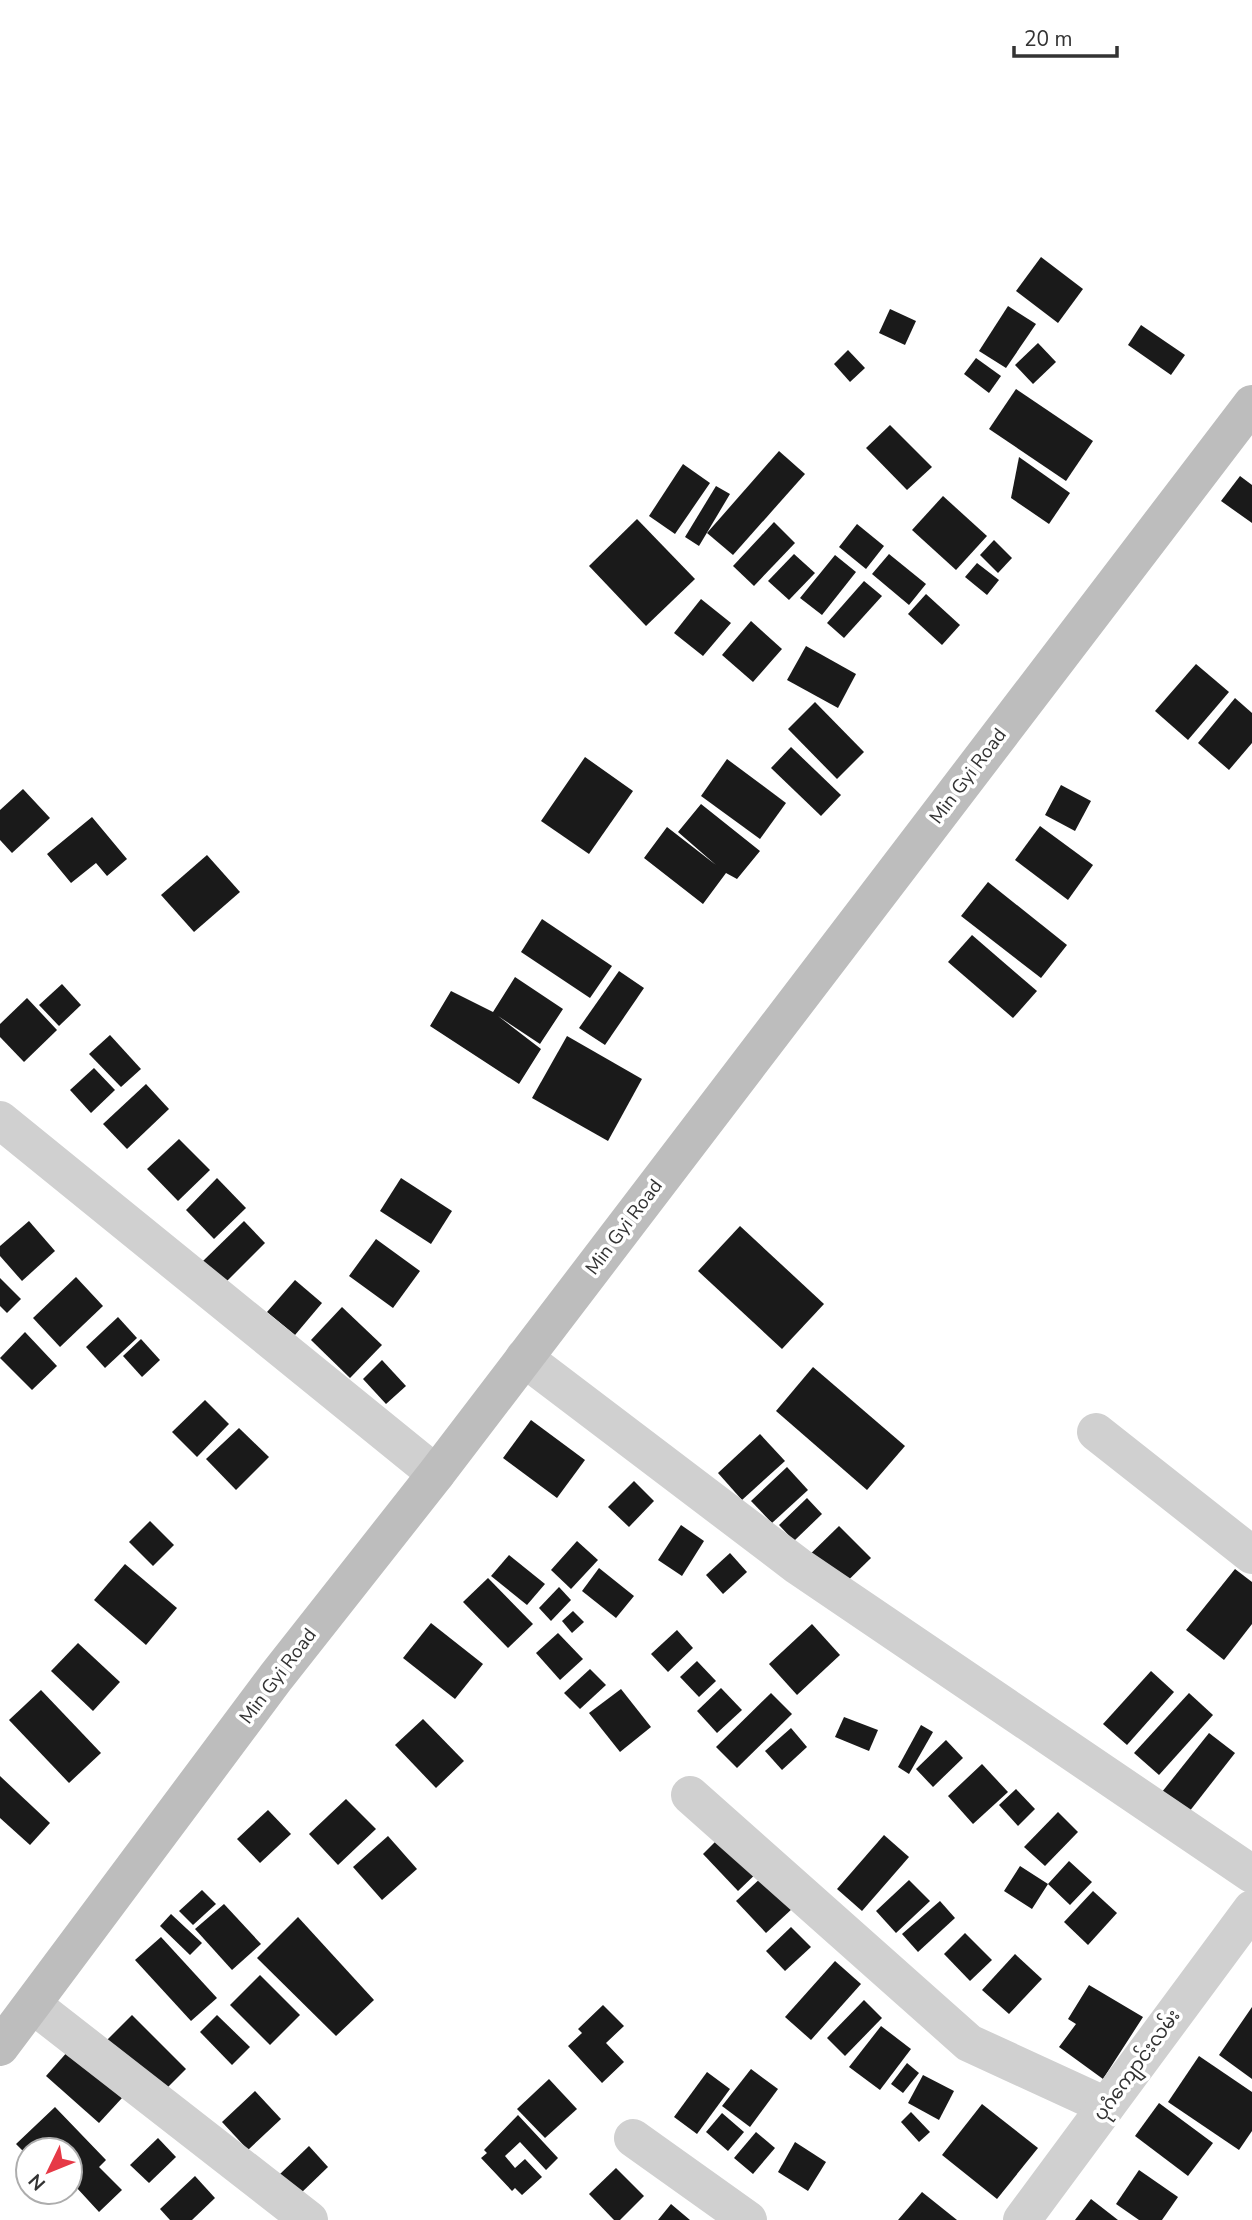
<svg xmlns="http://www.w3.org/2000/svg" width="1252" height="2220" font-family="'Nunito Sans','Noto Sans Myanmar',sans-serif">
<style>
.building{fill:#1a1a1a}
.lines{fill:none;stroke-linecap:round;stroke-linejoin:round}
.street{stroke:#d0d0d0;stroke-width:38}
.secondary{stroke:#bdbdbd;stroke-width:38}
.labels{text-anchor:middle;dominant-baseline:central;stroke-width:7;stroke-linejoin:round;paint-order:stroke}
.street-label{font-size:19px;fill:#333;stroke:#fff}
</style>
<rect width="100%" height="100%" fill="#fff"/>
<!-- building -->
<g class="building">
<path d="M1041 257 1083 289 1058 323 1016 291Z"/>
<path d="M1008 306 1036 324 1006 368 979 351Z"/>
<path d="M890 309 916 321 905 345 879 333Z"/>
<path d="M1141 325 1185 355 1171 375 1128 345Z"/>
<path d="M1038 343 1056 362 1033 384 1015 365Z"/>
<path d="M848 350 865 368 850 382 834 364Z"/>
<path d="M976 358 1001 376 989 393 964 374Z"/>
<path d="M1016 389 1093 441 1066 481 989 429Z"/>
<path d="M890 425 932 467 907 490 866 448Z"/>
<path d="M779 451 805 474 733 555 707 533Z"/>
<path d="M1019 457 1070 493 1049 524 1011 498Z"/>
<path d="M683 464 710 483 675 534 649 516Z"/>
<path d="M1240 476 1252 485V523L1221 501Z"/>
<path d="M716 486 730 494 699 546 685 537Z"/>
<path d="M943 496 987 536 956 570 912 530Z"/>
<path d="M637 519 695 579 646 626 589 566Z"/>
<path d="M774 522 795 543 754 586 733 566Z"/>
<path d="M857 524 884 546 866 569 839 547Z"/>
<path d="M994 540 1012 558 998 573 980 555Z"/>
<path d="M794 554 815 573 789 600 768 581Z"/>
<path d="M889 554 926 584 909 605 872 574Z"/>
<path d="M835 555 856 572 822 615 800 598Z"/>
<path d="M977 563 999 580 987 595 965 577Z"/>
<path d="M864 581 882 596 844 638 827 623Z"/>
<path d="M926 594 960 625 942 645 908 614Z"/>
<path d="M701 599 731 623 703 656 674 633Z"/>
<path d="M751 621 782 649 753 682 722 655Z"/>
<path d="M806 646 856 674 838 708 787 680Z"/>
<path d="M1196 664 1229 692 1188 740 1155 711Z"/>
<path d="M1235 698 1252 713V743L1229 770 1198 743Z"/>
<path d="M815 702 864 752 837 779 788 729Z"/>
<path d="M791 747 841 795 821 816 771 768Z"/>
<path d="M585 757 633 791 589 854 541 821Z"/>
<path d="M727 759 786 803 760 839 701 796Z"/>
<path d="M1061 785 1091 801 1075 831 1045 815Z"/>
<path d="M23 789 50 818 12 853 0 840V810Z"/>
<path d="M701 804 760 851 737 879 726 873 703 904 644 858 667 827 716 865 678 832Z"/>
<path d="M92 817 127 859 107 876 96 863 71 883 47 854Z"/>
<path d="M1040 826 1093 865 1068 900 1015 860Z"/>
<path d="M207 855 240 892 194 932 161 895Z"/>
<path d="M988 882 1067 945 1041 978 961 916Z"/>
<path d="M542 919 612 966 590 998 521 952Z"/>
<path d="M972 935 1037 991 1013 1018 948 962Z"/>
<path d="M619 971 644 988 605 1045 579 1028Z"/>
<path d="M515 977 563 1009 540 1044 498 1016 541 1049 519 1084 430 1026 451 991 493 1012Z"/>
<path d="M62 984 81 1005 59 1026 39 1005Z"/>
<path d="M27 998 57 1030 24 1062 0 1037V1024Z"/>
<path d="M110 1035 141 1069 121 1087 89 1054Z"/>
<path d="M567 1036 642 1079 608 1141 532 1098Z"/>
<path d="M94 1068 115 1090 91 1113 70 1090Z"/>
<path d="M146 1084 169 1109 127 1149 103 1124Z"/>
<path d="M179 1139 210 1170 178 1201 147 1169Z"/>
<path d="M217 1178 246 1208 214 1239 186 1210Z"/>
<path d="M401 1178 452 1211 431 1244 380 1211Z"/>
<path d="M29 1221 55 1251 22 1281 0 1256V1246Z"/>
<path d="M244 1221 265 1243 224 1284 202 1262Z"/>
<path d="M740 1226 824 1304 782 1349 698 1271Z"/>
<path d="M376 1239 420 1271 393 1308 349 1276Z"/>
<path d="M76 1277 103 1306 60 1347 33 1318Z"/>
<path d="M0 1278 21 1299 7 1313 0 1306Z"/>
<path d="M295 1280 322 1303 295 1335 267 1312Z"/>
<path d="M342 1307 382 1345 350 1378 311 1340Z"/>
<path d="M118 1317 137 1338 105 1368 86 1347Z"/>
<path d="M25 1332 57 1366 32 1390 0 1358Z"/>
<path d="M141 1339 160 1360 142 1377 123 1356Z"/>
<path d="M382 1360 406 1386 386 1404 363 1379Z"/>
<path d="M813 1367 905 1446 867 1490 776 1411Z"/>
<path d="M205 1400 229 1424 197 1457 172 1432Z"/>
<path d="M531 1420 585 1460 557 1498 503 1458Z"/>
<path d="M239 1428 269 1457 236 1490 206 1459Z"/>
<path d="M760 1434 785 1461 742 1500 718 1473Z"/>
<path d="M787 1467 808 1490 772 1523 751 1501Z"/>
<path d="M634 1481 654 1501 629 1527 608 1507Z"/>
<path d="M807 1498 822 1514 794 1541 779 1525Z"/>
<path d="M150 1521 174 1545 153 1566 129 1542Z"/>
<path d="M681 1525 704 1541 682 1576 658 1560Z"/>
<path d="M839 1526 871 1558 829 1599 798 1566Z"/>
<path d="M577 1541 598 1560 571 1589 551 1570Z"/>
<path d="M730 1553 747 1572 723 1594 706 1575Z"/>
<path d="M509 1555 545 1584 527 1605 491 1576Z"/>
<path d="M125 1564 177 1608 146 1645 94 1600Z"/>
<path d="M599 1568 634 1596 616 1618 582 1591Z"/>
<path d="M1235 1569 1252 1582V1624L1224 1660 1186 1630Z"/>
<path d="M488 1578 533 1624 508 1648 463 1602Z"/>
<path d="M559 1587 571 1600 551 1621 539 1608Z"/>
<path d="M573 1611 584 1622 572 1633 562 1621Z"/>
<path d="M431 1623 483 1664 455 1699 403 1658Z"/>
<path d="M812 1624 840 1655 797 1695 769 1664Z"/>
<path d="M677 1630 693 1648 668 1672 651 1654Z"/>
<path d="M558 1633 583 1659 560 1680 536 1653Z"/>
<path d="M78 1643 120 1682 93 1711 51 1671Z"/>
<path d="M697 1661 716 1681 699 1697 680 1677Z"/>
<path d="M590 1669 606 1685 580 1709 564 1693Z"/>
<path d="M1151 1671 1174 1692 1127 1745 1103 1724Z"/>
<path d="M721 1688 742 1710 717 1733 697 1711Z"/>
<path d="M621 1689 651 1727 620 1752 589 1713Z"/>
<path d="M41 1690 101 1753 69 1783 9 1720Z"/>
<path d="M771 1693 792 1714 737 1768 716 1747Z"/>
<path d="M1189 1693 1213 1715 1159 1775 1134 1753Z"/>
<path d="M844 1717 878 1730 869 1751 835 1737Z"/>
<path d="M423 1719 464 1761 436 1788 395 1745Z"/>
<path d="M921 1725 933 1732 909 1774 898 1767Z"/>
<path d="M791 1728 807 1747 782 1770 765 1751Z"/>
<path d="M1209 1733 1235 1753 1189 1812 1162 1792Z"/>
<path d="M946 1740 963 1758 933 1787 916 1769Z"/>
<path d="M982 1764 1008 1792 973 1824 948 1796Z"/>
<path d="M0 1776 50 1823 30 1845 0 1818Z"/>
<path d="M1016 1789 1035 1809 1018 1826 999 1805Z"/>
<path d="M346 1799 376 1829 338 1865 309 1834Z"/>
<path d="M268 1810 291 1834 260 1863 237 1839Z"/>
<path d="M1058 1812 1078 1832 1045 1866 1024 1847Z"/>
<path d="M727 1830 763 1867 738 1891 703 1854Z"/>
<path d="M884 1835 909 1857 862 1911 837 1889Z"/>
<path d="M388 1836 417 1869 382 1900 353 1867Z"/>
<path d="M1069 1861 1092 1882 1070 1905 1048 1884 1032 1909 1004 1891 1020 1866 1048 1884Z"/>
<path d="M763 1876 793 1908 766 1933 736 1901Z"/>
<path d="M909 1880 930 1901 896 1933 876 1911Z"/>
<path d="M202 1890 216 1904 193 1925 179 1911Z"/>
<path d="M1093 1891 1117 1913 1088 1945 1064 1922Z"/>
<path d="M940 1901 955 1918 918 1952 902 1934Z"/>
<path d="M224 1904 261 1944 232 1970 195 1929Z"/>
<path d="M171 1914 202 1943 190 1955 160 1926Z"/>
<path d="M298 1917 374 2000 336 2036 257 1958Z"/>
<path d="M791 1927 811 1947 785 1971 766 1951Z"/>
<path d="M965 1933 992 1960 970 1981 944 1954Z"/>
<path d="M161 1937 217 1998 191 2021 135 1960Z"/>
<path d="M1015 1954 1042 1979 1009 2014 982 1990Z"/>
<path d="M835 1961 861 1984 811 2040 785 2017Z"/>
<path d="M260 1975 300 2015 270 2045 230 2005Z"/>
<path d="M1089 1985 1143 2017 1103 2079 1059 2047 1076 2024 1068 2019Z"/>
<path d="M864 2000 882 2018 845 2056 827 2038Z"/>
<path d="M603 2005 624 2026 606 2043 624 2062 602 2083 568 2046 582 2033 578 2029Z"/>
<path d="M1252 2007V2079L1219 2055Z"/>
<path d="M132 2015 186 2069 161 2094 107 2040Z"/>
<path d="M217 2015 250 2047 232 2065 200 2032Z"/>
<path d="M881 2026 911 2049 880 2090 849 2067Z"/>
<path d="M69 2050 122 2098 99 2123 46 2076Z"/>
<path d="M1199 2056 1252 2092V2131L1239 2150 1168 2102Z"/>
<path d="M907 2063 919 2073 903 2093 891 2084Z"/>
<path d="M751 2069 778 2089 750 2127 722 2106Z"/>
<path d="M707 2072 730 2089 697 2134 674 2117Z"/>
<path d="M923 2075 954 2091 939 2120 908 2103Z"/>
<path d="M549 2079 577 2109 545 2138 517 2109Z"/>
<path d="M255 2091 281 2119 248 2150 222 2122Z"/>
<path d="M1159 2103 1213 2143 1188 2176 1135 2136Z"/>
<path d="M982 2104 1038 2148 997 2199 942 2155Z"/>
<path d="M55 2107 106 2160 99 2167 122 2190 99 2212 76 2187 67 2196 63 2192H70V2150H28V2156L16 2144Z"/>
<path d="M911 2112 930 2132 919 2142 901 2122Z"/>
<path d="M722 2113 744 2132 728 2151 706 2132Z"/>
<path d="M518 2115 558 2158 546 2170 520 2142 505 2156 515 2168 525 2159 542 2177 522 2195 515 2188 512 2191 481 2158 487 2153 484 2150Z"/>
<path d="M756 2132 775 2148 753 2174 734 2158Z"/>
<path d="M158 2138 176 2157 149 2183 130 2165Z"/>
<path d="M795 2142 826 2162 808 2191 778 2172Z"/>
<path d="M309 2146 328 2167 300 2194 280 2174Z"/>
<path d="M616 2168 644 2196 620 2220H614L589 2194Z"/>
<path d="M1139 2170 1178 2197 1162 2220H1139L1116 2204Z"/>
<path d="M195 2176 215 2198 192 2220H170L160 2209Z"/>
<path d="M922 2192 957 2220H898Z"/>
<path d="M1091 2199 1118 2220H1075Z"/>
<path d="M671 2204 690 2220H658Z"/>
</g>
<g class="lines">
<!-- street -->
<g class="street">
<path d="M0 1120 436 1474"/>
<path d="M524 1358 798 1566 1252 1874"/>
<path d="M1096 1432 1252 1555"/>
<path d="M690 1795 969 2043 1106 2106"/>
<path d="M33 2005 309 2220"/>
<path d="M633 2138 748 2220"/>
<path d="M1022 2220 1252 1909"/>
</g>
<!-- secondary -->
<path class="secondary" d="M0 2047 276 1677 436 1474 1252 404"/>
</g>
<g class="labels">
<!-- street labels -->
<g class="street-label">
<text transform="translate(968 776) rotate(-53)">Min Gyi Road</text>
<text transform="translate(624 1227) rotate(-53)">Min Gyi Road</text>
<text transform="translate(278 1676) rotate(-53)">Min Gyi Road</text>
<text transform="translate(1137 2065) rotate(-54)">ပုဂံကျောင်းလမ်း</text>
</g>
</g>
<!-- north arrow -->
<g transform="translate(49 2171) rotate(227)"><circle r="33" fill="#ffffff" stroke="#adadad" stroke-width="2"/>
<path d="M0-5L12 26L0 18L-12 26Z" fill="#e63946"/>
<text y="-10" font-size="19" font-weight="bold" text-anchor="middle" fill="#333333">N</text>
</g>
<!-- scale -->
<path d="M1014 46v10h103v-10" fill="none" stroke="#333333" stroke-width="3.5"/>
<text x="1024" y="46" font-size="21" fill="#333333" stroke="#ffffff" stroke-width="5" paint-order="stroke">20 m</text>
</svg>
